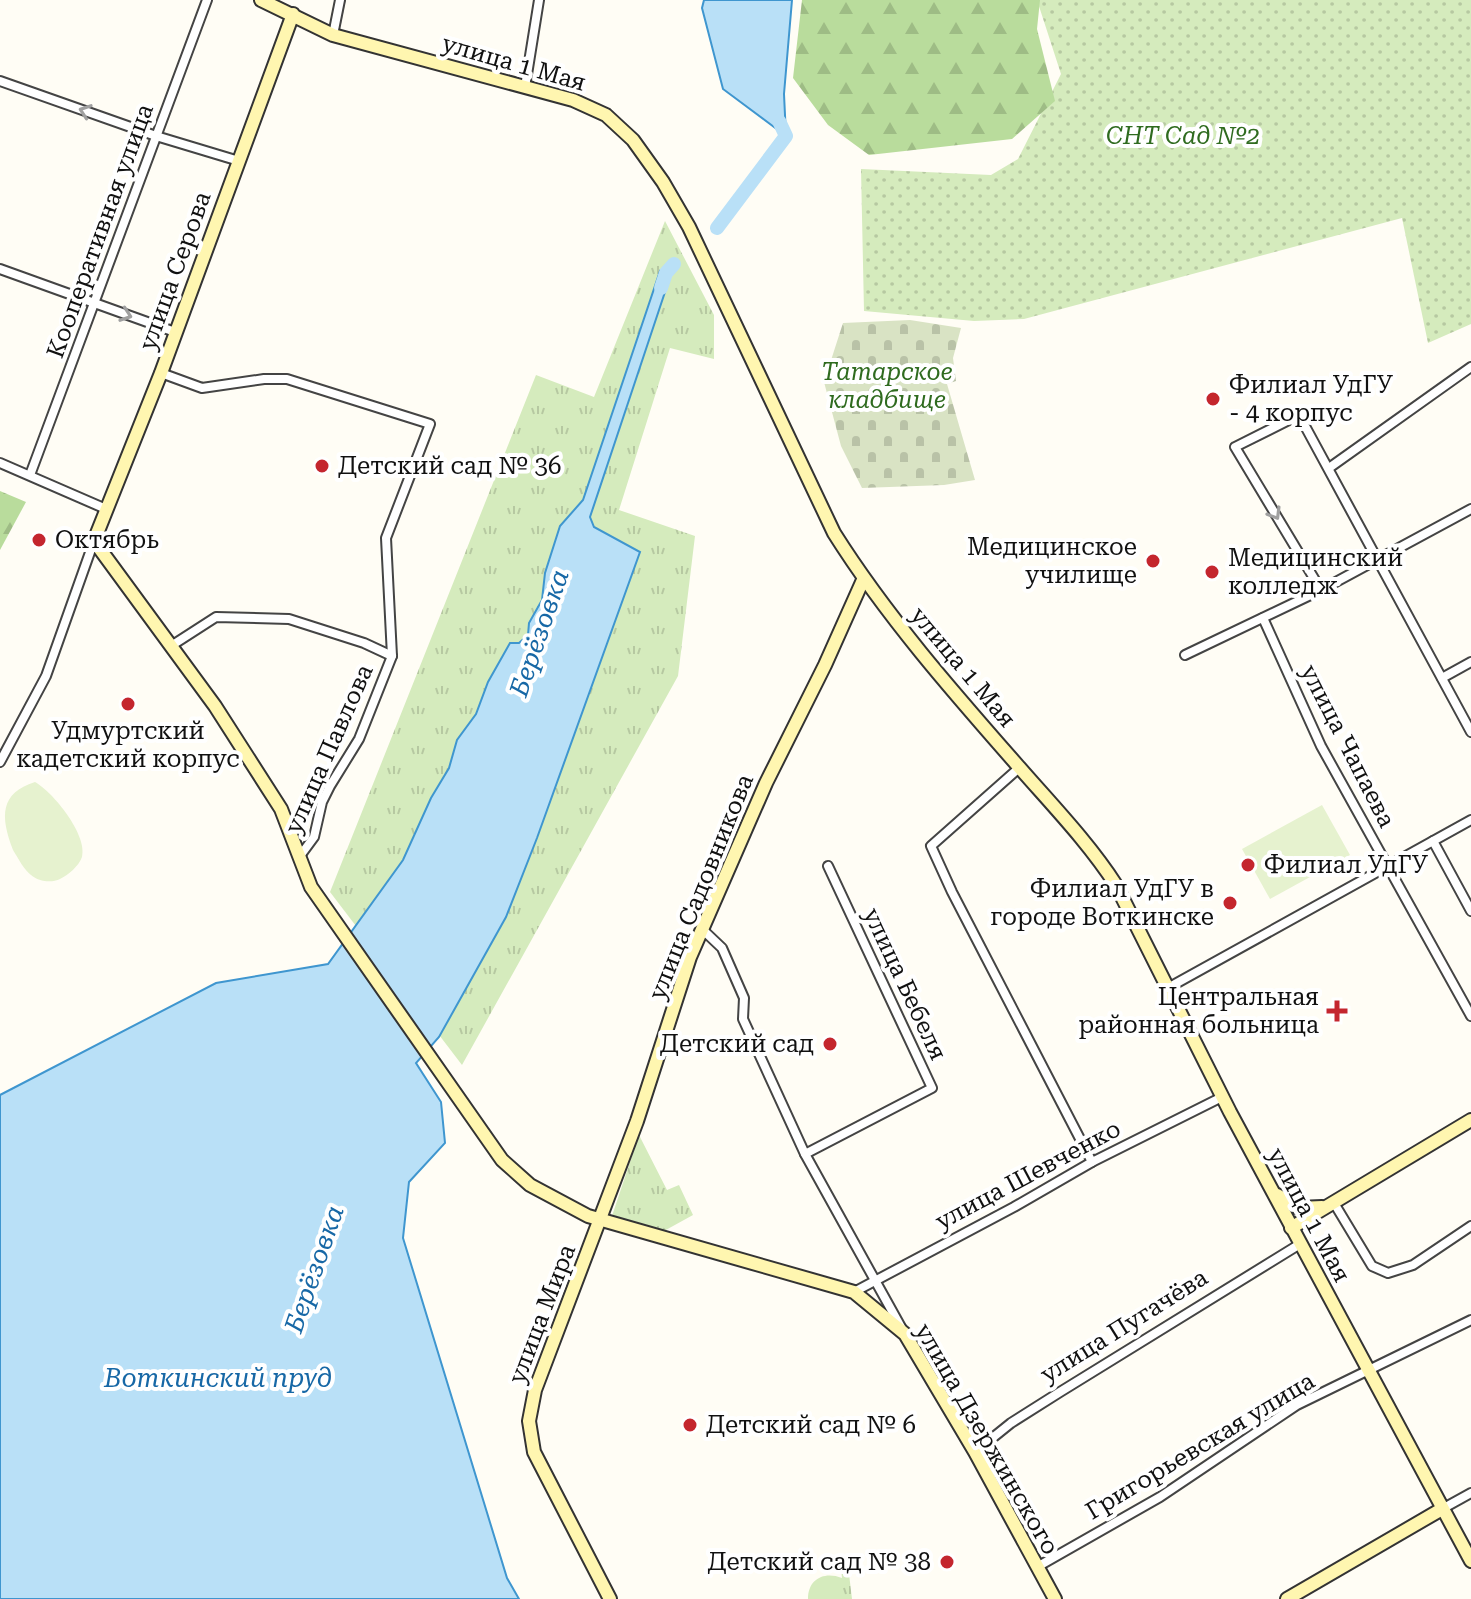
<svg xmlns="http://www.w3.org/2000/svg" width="1471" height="1599" font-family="'Roboto Serif',serif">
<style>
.grass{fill:url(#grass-dots)}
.forest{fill:url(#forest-firs)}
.cemetery{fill:url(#cemetery-stones)}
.park{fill:url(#park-tufts)}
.pitch{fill:#e6f2cf}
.water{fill:#b9e0f7;stroke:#3f96cf;stroke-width:2}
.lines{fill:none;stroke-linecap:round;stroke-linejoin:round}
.river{stroke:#b9e0f7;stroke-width:14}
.minor-casing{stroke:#444;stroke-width:12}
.secondary-casing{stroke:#333;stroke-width:16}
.minor{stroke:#fff;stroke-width:8}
.secondary{stroke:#fff6b0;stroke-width:12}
.oneway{stroke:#a0a0a0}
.poi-dot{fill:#c4262e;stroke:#fff;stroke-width:3}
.labels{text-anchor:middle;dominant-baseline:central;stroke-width:8;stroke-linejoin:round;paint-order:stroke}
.street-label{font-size:24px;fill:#111;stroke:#fff}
.park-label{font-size:24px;font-style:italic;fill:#2f6b1f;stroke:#fff}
.poi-label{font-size:24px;fill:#111;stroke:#fff;text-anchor:start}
.water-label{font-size:26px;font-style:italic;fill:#1768a6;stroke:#fff}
</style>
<defs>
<pattern id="grass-dots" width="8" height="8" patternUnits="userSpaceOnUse" patternTransform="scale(2)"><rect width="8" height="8" fill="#d5ebbd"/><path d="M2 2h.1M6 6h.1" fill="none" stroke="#b6c8a1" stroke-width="1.8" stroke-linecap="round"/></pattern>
<pattern id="forest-firs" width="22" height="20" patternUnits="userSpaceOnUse" patternTransform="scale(2)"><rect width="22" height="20" fill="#b9dc9c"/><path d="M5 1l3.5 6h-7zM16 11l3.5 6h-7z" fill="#9ebc85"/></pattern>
<pattern id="cemetery-stones" width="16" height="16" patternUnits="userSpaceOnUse" patternTransform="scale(2)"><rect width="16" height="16" fill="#d9e3c4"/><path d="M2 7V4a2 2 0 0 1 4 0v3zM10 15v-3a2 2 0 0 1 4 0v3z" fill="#b9c2a7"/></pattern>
<pattern id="park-tufts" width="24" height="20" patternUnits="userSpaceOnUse" patternTransform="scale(2)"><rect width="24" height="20" fill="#d5ebbd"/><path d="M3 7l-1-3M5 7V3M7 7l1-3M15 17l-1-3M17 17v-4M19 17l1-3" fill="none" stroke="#b6c8a1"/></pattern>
</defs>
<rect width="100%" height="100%" fill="#fffdf5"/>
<!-- grass -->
<path class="grass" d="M1037 0H1471V324L1428 343 1402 218 1024 319 974 321 864 311 861 169 991 175 1018 159 1061 74Z"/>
<!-- forest -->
<g class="forest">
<path d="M802 0H1040L1037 29 1055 101 1012 139 869 155 828 125 793 78Z"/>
<path d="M0 491 26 502 0 550Z"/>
</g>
<!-- cemetery -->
<path class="cemetery" d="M910 320 961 328 953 358 956 381 947 384 975 480 944 485 862 488 841 446 824 382 843 323Z"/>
<!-- park -->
<g class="park">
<path d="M665 221 714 315V359L670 348 619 510 695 536 678 676 462 1065 330 892 536 375 594 397Z"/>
<path d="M639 1135 667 1190 679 1185 693 1215 664 1231 612 1216Z"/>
<path d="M847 1557 852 1599H808C808 1579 824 1571 842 1578L840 1558Z"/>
</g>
<!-- pitch -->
<g class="pitch">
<path d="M35 782C53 792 88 835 82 857 79 866 68 875 60 879 52 883 39 882 31 875 24 870 18 858 13 850 0 816 0 793 35 782Z"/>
<path d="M1322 805 1350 855 1270 899 1242 849Z"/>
</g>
<!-- water -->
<g class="water">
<path d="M704 0H792L784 94 786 136 723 89 702 8Z"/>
<path d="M660 271 670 277 590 517 594 527 640 552 537 838 506 917 439 1037 416 1063 441 1102 445 1143 409 1182 403 1238 507 1578 519 1599H0V1095L216 983 328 964 403 860 431 798 449 768 457 740 476 714 488 682 510 643H519L528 635 529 623 542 600 545 573 560 526 583 500Z"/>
</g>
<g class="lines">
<!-- river -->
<g class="river">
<path d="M717 228 786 136 779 121"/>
<path d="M661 288 666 273 674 264"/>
</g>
<defs>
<g id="minor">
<path d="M333 35 340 0"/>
<path d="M0 81 156 136 239 161"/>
<path d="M525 87 539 0"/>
<path d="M0 269 175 332"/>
<path d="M161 373 202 388 264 379H287L430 424 386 538 392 656 359 739 330 786 322 802 314 837 300 856"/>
<path d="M0 463 106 509"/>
<path d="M1329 468 1471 367"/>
<path d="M30 475 207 0"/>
<path d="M1321 590 1235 447 1299 415 1471 732"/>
<path d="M1263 618 1321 746 1471 1016"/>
<path d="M171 646 216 617 289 619 364 643 392 656"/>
<path d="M1185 655 1321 590 1471 509"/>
<path d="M1442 678 1471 662"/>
<path d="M0 762 46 676 94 541"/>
<path d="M1019 768 931 846 952 892 1092 1162"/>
<path d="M1433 841 1471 911"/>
<path d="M702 929 722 948 744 998 743 1019 805 1154 902 1329"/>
<path d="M1166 989 1471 820"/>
<path d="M805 1154 932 1088 828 866"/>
<path d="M1334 1203 1372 1266 1388 1273 1413 1265 1471 1226"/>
<path d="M854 1292 1014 1207 1092 1162 1222 1097"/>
<path d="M975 1452 1011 1423 1060 1392 1300 1244"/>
<path d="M1442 1509 1471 1493"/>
<path d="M1037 1567 1160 1497 1297 1405 1471 1320"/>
</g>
<g id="secondary">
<path d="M261 0 333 35 573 100 606 115 633 140 663 182 689 227 834 533C887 617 954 693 1019 767 1053 806 1088 842 1116 885L1230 1112 1471 1561"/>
<path d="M293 14 161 373 94 541 215 706 281 809 311 887 502 1160 530 1185 588 1216 854 1292 905 1334 975 1452 1055 1599"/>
<path d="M1277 1195 1299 1208 1322 1207"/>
<path d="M1291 1228 1471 1120"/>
<path d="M610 1599 534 1452 529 1421 535 1390 637 1121 690 957 766 783 825 665 863 580"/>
<path d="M1287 1599 1442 1509"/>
</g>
</defs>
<!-- minor casing -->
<use href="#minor" class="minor-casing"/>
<!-- secondary casing -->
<use href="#secondary" class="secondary-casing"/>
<!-- minor -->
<use href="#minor" class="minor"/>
<!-- secondary -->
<use href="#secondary" class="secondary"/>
</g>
<!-- one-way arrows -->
<defs><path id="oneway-chevron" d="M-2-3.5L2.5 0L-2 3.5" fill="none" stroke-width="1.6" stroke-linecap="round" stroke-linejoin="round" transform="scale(2)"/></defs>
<g class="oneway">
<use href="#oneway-chevron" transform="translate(85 111) rotate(-161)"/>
<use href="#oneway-chevron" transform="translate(126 315) rotate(19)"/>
<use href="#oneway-chevron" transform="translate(1275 514) rotate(59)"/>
</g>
<!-- markers -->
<g class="poi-dot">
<circle cx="1213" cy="399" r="8"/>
<circle cx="322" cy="466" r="8"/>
<circle cx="39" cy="540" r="8"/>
<circle cx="1153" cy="561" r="8"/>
<circle cx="1212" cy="572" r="8"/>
<circle cx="128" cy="704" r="8"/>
<circle cx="1248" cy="865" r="8"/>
<circle cx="1230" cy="903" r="8"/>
<path d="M1333 999h8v8h8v8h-8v8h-8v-8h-8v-8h8z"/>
<circle cx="830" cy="1044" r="8"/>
<circle cx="690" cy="1425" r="8"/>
<circle cx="947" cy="1562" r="8"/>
</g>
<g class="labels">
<!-- street labels -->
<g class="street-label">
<text transform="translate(514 63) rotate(16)">улица 1 Мая</text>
<text transform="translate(100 231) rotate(-70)">Кооперативная улица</text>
<text transform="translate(175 271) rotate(-70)">улица Серова</text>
<text transform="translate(963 667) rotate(50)">улица 1 Мая</text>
<text transform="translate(1348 746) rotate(63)">улица Чапаева</text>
<text transform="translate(329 749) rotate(-66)">улица Павлова</text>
<text transform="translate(701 887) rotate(-68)">улица Садовникова</text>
<text transform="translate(905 984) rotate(65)">улица Бебеля</text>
<text transform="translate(1028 1175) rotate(-28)">улица Шевченко</text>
<text transform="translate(1309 1215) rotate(62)">улица 1 Мая</text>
<text transform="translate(542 1314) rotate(-69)">улица Мира</text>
<text transform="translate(1124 1326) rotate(-32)">улица Пугачёва</text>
<text transform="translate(987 1439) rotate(60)">улица Дзержинского</text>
<text transform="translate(1200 1446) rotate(-31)">Григорьевская улица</text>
</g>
<!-- park labels -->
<g class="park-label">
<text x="1183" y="136">СНТ Сад №2</text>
<text x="887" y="372">Татарское<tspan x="887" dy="28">кладбище</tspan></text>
</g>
<!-- poi labels -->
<g class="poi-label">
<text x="1229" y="385">Филиал УдГУ<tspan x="1229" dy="28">- 4 корпус</tspan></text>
<text x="338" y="466">Детский сад № 36</text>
<text x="55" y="540">Октябрь</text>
<text x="1137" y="547" text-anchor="end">Медицинское<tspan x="1137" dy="28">училище</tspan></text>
<text x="1228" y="558">Медицинский<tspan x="1228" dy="28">колледж</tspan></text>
<text x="128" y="731" text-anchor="middle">Удмуртский<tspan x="128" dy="28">кадетский корпус</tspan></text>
<text x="1264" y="865">Филиал УдГУ</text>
<text x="1214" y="889" text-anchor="end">Филиал УдГУ в<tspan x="1214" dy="28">городе Воткинске</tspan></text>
<text x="1319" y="997" text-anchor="end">Центральная<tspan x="1319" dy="28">районная больница</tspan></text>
<text x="814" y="1044" text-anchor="end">Детский сад</text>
<text x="706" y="1425">Детский сад № 6</text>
<text x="931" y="1562" text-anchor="end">Детский сад № 38</text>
</g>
<!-- water labels -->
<g class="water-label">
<text transform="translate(539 633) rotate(-71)">Берёзовка</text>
<text transform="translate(314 1269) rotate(-71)">Берёзовка</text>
<text x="218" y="1378">Воткинский пруд</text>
</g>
</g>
</svg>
